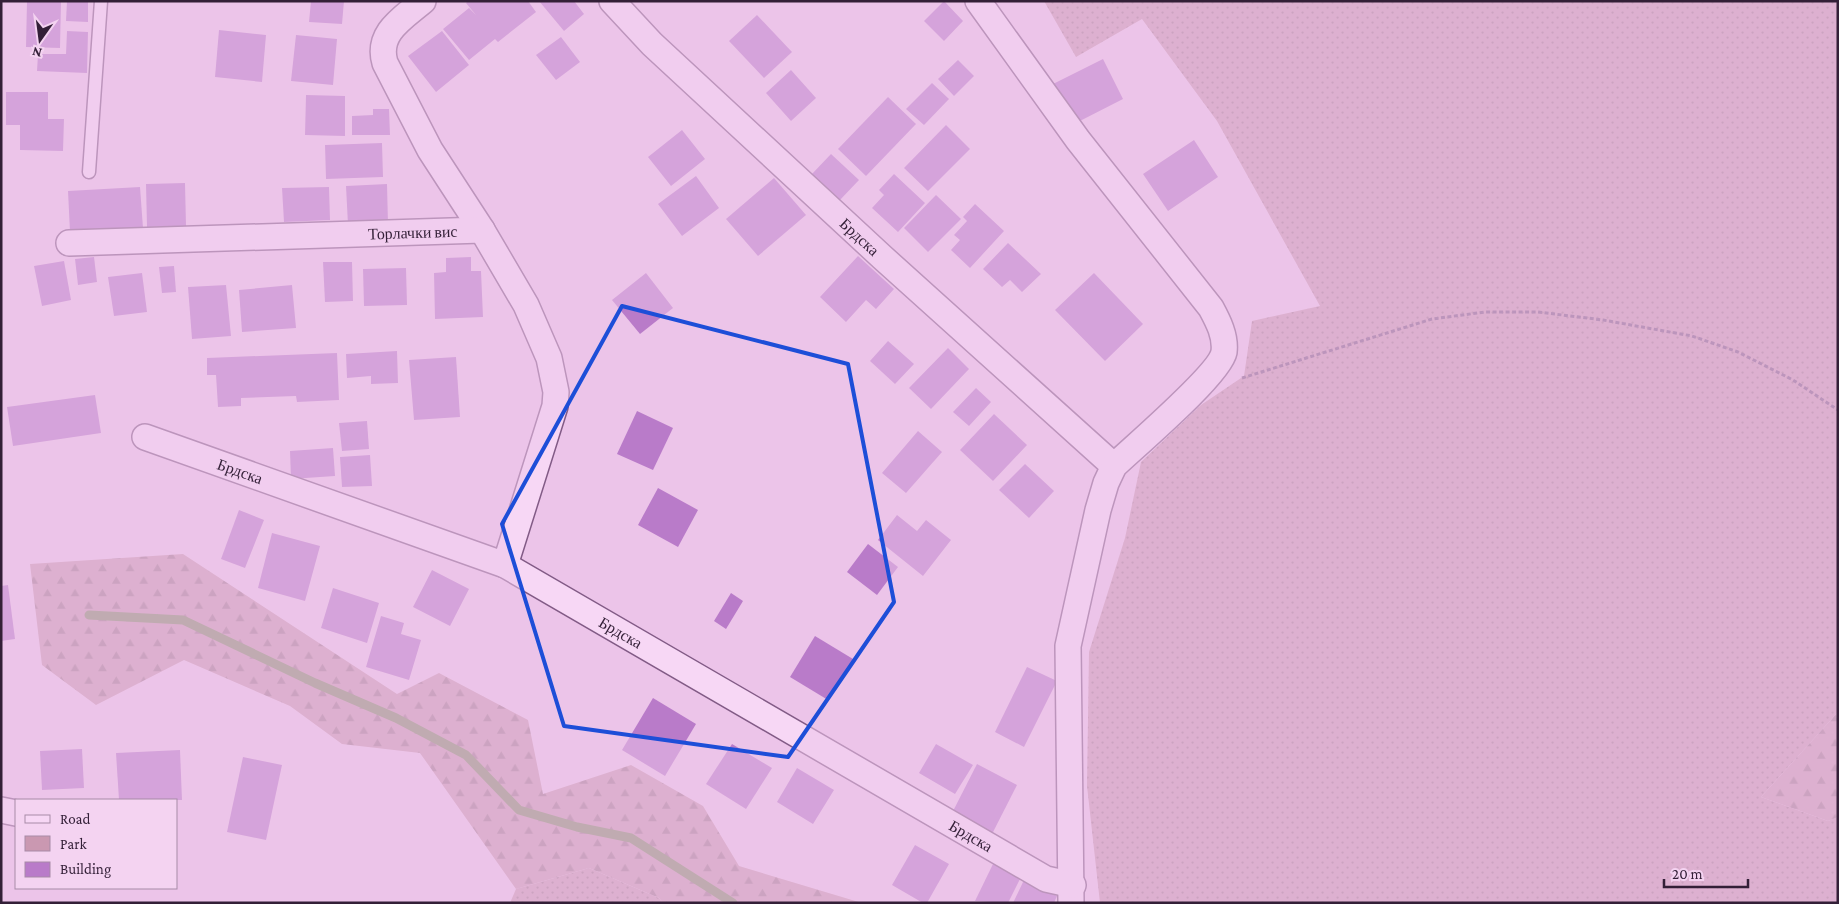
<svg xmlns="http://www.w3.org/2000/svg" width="1839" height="904" font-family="'Crimson Pro',serif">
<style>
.green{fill:url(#green-dots)}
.forest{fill:url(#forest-firs)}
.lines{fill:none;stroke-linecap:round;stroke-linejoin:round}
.stream{stroke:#898d6d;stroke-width:9}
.building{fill:#b97bc9}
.lane-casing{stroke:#825b86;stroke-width:15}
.street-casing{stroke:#825b86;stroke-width:28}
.path{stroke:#825b86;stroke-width:3;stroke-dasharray:4 2.5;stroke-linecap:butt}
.lane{stroke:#f7d7f5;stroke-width:12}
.street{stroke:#f7d7f5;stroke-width:25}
.marked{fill:none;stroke:#1d4ed8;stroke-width:4;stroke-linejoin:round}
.labels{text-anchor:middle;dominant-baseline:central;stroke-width:4.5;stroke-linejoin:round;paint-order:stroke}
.street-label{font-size:16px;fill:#331f37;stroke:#f4d3f1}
</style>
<defs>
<pattern id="green-dots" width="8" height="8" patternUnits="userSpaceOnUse" patternTransform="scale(1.25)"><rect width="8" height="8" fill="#ca98b1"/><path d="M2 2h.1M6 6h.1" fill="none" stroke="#a57b91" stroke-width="1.8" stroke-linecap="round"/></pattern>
<pattern id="forest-firs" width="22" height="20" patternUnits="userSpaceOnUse" patternTransform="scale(1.25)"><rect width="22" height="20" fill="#ca98b1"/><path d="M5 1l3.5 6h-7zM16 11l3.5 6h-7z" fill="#a57b91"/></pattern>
</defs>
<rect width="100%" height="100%" fill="#ecc4e9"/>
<!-- green -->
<g class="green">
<path d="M1044 1H1838V712L1761 797 1828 821 1838 817V903H1100L1087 786 1089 652 1125 538 1141 462 1201 405 1244 376 1252 321 1320 306 1217 121 1142 19 1076 57Z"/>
<path d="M589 868 659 898 663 903H510L516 889Z"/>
</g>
<!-- forest -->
<g class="forest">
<path d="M183 554 397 694 439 673 528 720 543 794 631 765 703 806 739 866 862 903H663L659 898 589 868 516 889 420 753 342 744 290 706 184 660 96 705 42 665 30 564Z"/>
<path d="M1838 712V817L1828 821 1761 797Z"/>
</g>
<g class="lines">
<!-- stream -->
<path class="stream" d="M89 615 183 620 315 683 396 718 466 755 519 810 577 827 631 838 733 903"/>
</g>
<!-- building -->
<g class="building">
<path d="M27 1H61L60 48 26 47Z"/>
<path d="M67 1H88V22L66 21Z"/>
<path d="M311 1H344L342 24 309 22Z"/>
<path d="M468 1H528L536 12 498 42 495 39 469 60 443 29 469 8 476 15 466 3Z"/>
<path d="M539 1H574L584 14 564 31Z"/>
<path d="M944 1 963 21 944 41 924 21Z"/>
<path d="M757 15 792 52 764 78 729 41Z"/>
<path d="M219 30 266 35 262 82 215 77Z"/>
<path d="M67 31 88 32 87 73 37 71 38 54H66Z"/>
<path d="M442 31 469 65 436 92 408 56Z"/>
<path d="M296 35 337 39 333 85 291 81Z"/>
<path d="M561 37 580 62 556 80 536 55Z"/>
<path d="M1103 59 1123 99 1074 124 1053 84Z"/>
<path d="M958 60 974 76 954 96 938 79Z"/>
<path d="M791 70 816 98 791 121 766 93Z"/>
<path d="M932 83 949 99 924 125 906 109Z"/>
<path d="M6 92H48V119H64L63 151 20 150V125H6Z"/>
<path d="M306 95 345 96V136L305 135Z"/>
<path d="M888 97 916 124 866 176 838 149Z"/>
<path d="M373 109H389L390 135H352V116L373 115Z"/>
<path d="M946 125 970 149 928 191 904 168Z"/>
<path d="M682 130 705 159 671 186 648 157Z"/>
<path d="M1194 140 1218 177 1168 211 1143 174Z"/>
<path d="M382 143 383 177 326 179 325 145Z"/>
<path d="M831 154 859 180 839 201 811 175Z"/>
<path d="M894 174 925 203 898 232 872 208 884 195 879 190Z"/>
<path d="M696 176 719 208 682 236 658 204Z"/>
<path d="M774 178 806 215 758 256 726 219Z"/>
<path d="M185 183 186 226 147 227 146 184Z"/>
<path d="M387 184 388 224 348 225 346 186Z"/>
<path d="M140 187 143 228 70 232 68 191Z"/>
<path d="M329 187 330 220 284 222 282 188Z"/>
<path d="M936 195 961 219 928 252 904 228Z"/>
<path d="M975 204 1004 231 970 268 951 250 960 240 954 235 967 221 963 217Z"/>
<path d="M1008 243 1041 274 1022 292 1010 280 1002 287 983 269Z"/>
<path d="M858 256 894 289 876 309 866 300 846 322 820 297Z"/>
<path d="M94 257 97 282 78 285 75 259Z"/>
<path d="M471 257V271H481L483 317 435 319 434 273 446 272V258Z"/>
<path d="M64 261 71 300 42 306 34 266Z"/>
<path d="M323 262H352L353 301 325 302Z"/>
<path d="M174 266 176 292 162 293 159 267Z"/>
<path d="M406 268 407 305 364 306 363 269Z"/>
<path d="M142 273 147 312 114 316 108 277Z"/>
<path d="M646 273 673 308 640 334 612 300Z"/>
<path d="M1094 273 1143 324 1105 361 1055 310Z"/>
<path d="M226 285 231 336 192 339 188 287Z"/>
<path d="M292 285 296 328 242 332 239 290Z"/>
<path d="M888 341 914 364 895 384 870 361Z"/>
<path d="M948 348 969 369 931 409 909 388Z"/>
<path d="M397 351 398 383 371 384V376L347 378 346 354Z"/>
<path d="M337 353 339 400 297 402 296 396 241 398V406L218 407 216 375H207V358Z"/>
<path d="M456 357 460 417 414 420 409 360Z"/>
<path d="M976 388 991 402 969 426 953 412Z"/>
<path d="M95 395 101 433 13 446 7 407Z"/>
<path d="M637 411 673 428 653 470 617 454Z"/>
<path d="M994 414 1027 445 993 481 960 450Z"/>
<path d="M367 421 369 449 342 451 339 423Z"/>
<path d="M918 431 942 452 906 493 882 473Z"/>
<path d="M333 448 335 476 291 479 290 451Z"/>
<path d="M370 455 372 486 342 487 340 457Z"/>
<path d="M1025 464 1054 491 1029 518 999 490Z"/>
<path d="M658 488 698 510 678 547 638 525Z"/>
<path d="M239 510 264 520 245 568 221 559Z"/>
<path d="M897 515 917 531 926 520 951 540 923 576 878 540Z"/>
<path d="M272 533 320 546 305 601 258 588Z"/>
<path d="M868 544 898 567 877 595 847 572Z"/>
<path d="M432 570 469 589 450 626 413 607Z"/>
<path d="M8 585 15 639 1 641V586Z"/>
<path d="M333 588 379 603 367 643 321 628Z"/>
<path d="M731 593 743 601 726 629 714 621Z"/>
<path d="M381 616 404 623 401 634 421 640 409 680 366 667Z"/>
<path d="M815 636 853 659 828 700 790 677Z"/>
<path d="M1027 667 1057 681 1024 747 995 732Z"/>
<path d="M653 698 696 724 665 776 622 750Z"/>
<path d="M732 744 772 768 746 809 706 784Z"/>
<path d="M936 744 973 765 955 794 919 773Z"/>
<path d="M82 749 84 788 42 790 40 751Z"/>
<path d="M180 750 182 800H119L116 753Z"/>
<path d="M243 757 282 765 266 840 227 832Z"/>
<path d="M977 764 1017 785 990 838 950 817Z"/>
<path d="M797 768 834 790 813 824 777 802Z"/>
<path d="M915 845 949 864 927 903H923L892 885Z"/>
<path d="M993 864 1021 877 1008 903 975 901Z"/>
<path d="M1024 880 1057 896 1054 903H1013Z"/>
</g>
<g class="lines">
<defs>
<path id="lane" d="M89 172 101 1"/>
<g id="street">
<path d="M423 1C403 18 376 33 385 63L430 150 482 230 526 305 549 358 556 392 555 406 505 565"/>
<path id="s1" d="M612 1 652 44 882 257 1114 466"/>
<path d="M978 1 1078 140 1211 308C1218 321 1226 336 1224 352 1220 374 1135 446 1114 466L1106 483 1098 510 1068 646 1071 901"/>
<path id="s2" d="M69 243 482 230"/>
<path id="s3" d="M145 437 505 565 1046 879 1073 885"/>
<path d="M1 810 16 813"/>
</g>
</defs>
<!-- lane casing -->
<use href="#lane" class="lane-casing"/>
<!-- street casing -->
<use href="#street" class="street-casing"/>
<!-- path -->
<path class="path" d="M1242 378 1432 319 1485 312H1538L1603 320 1692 336 1738 352 1793 380 1838 410"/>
<!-- lane -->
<use href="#lane" class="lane"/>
<!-- street -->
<use href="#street" class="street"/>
</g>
<!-- marked area -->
<path d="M0 0H1839V904H0ZM622 306 848 364 894 602 788 757 564 726 502 524Z" fill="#ecc4e9" fill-opacity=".55" fill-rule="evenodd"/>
<path class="marked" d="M622 306 848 364 894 602 788 757 564 726 502 524Z"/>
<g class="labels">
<!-- street labels -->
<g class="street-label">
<text stroke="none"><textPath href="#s2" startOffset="344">Торлачки вис</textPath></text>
<text stroke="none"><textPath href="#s1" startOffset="342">Брдска</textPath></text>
<text stroke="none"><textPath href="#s3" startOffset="101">Брдска</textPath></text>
<text stroke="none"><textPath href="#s3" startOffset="516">Брдска</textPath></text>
<text stroke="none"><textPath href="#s3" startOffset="921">Брдска</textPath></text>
</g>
</g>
<!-- border -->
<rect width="1839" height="904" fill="none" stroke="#331f37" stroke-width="5"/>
<!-- legend -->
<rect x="15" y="799" width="162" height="90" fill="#f4d3f1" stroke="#a78ba7"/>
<rect x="25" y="815" width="25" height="8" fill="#f7d7f5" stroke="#a78ba7"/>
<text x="60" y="824" font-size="15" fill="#331f37">Road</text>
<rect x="25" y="836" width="25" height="15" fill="#ca98b1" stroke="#a78ba7"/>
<text x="60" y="849" font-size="15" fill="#331f37">Park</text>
<rect x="25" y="862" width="25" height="15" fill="#b97bc9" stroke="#a78ba7"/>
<text x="60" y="874" font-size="15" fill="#331f37">Building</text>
<!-- north arrow -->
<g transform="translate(40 40) rotate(194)" stroke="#f4d3f1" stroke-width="4" paint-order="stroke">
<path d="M0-4L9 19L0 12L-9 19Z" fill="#331f37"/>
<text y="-8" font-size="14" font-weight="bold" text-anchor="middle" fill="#331f37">N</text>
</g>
<!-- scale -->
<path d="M1664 879v8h84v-8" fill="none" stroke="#331f37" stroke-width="2.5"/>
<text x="1672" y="879" font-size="15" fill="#331f37" stroke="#f4d3f1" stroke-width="4" paint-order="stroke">20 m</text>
</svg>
